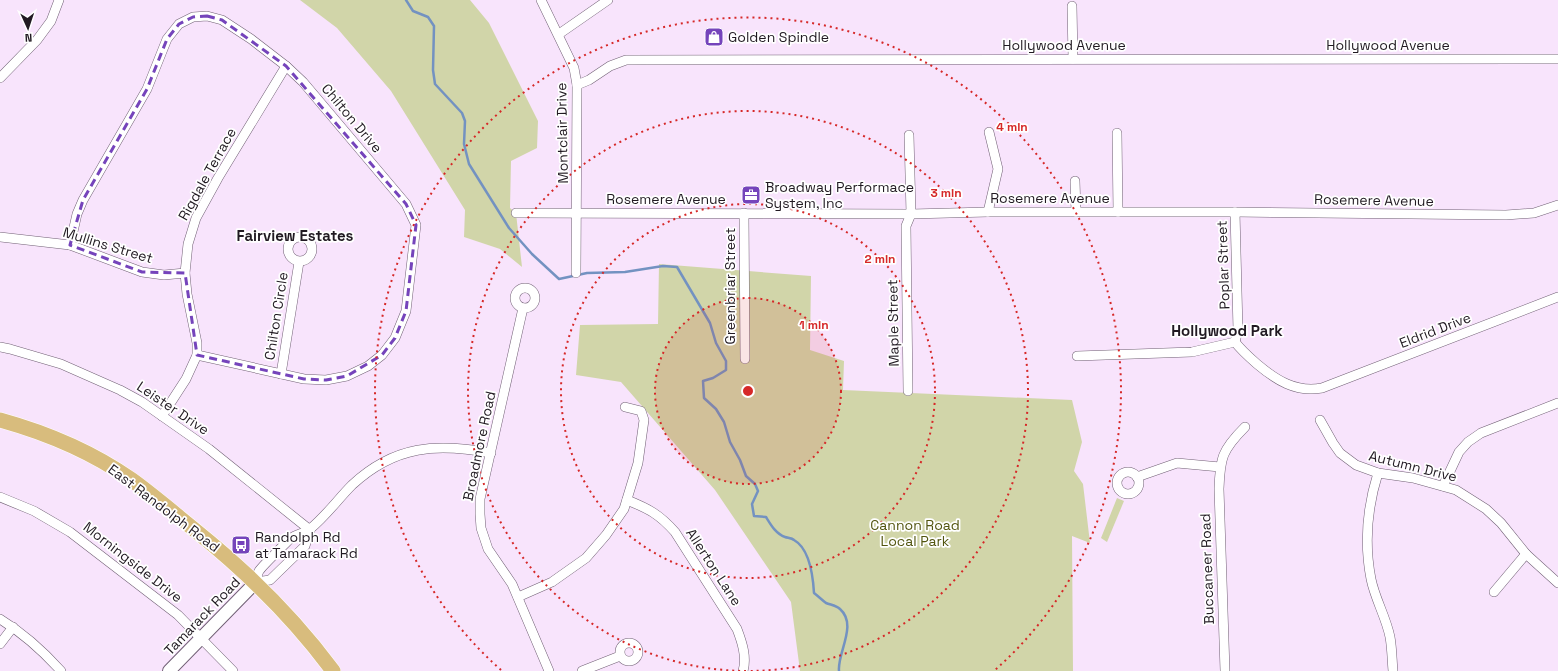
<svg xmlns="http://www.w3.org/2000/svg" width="1558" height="671" font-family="'Space Grotesk',sans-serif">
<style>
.green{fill:#d1d5a9}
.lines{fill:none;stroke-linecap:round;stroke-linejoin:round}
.stream{stroke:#7392c1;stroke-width:2.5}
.minor-casing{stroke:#716075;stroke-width:10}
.tertiary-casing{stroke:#716075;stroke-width:14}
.primary-casing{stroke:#fff;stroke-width:16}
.minor{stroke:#fff;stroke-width:9}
.tertiary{stroke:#fff;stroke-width:12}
.primary{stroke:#d8bc7d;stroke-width:15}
.marked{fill:none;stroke:#7544bb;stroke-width:3;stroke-dasharray:8 5;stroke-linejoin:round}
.ring{fill:none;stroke:#d62828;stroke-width:2;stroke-dasharray:2 4}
.labels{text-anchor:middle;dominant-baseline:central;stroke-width:3.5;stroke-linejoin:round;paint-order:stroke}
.poi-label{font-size:14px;fill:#211a22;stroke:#fff;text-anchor:start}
.street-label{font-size:14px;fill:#211a22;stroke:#fff}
.park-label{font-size:14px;fill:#52550f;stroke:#fff}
.neighbourhood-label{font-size:15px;font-weight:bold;fill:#211a22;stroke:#fff}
.centre{fill:#d62828;stroke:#fff;stroke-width:2}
.ring-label{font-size:12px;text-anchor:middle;font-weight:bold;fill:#d62828;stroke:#fff;stroke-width:3.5;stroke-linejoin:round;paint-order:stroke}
</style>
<rect width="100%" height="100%" fill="#f8e4fc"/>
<!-- green -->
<g class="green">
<path d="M300 0H470L489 23 538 121 537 148 511 161 510 208 516 213 522 267 500 249 464 237 465 210 391 91 337 28Z"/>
<path d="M659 264 811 276 810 350 844 361 843 390 1072 400 1082 442 1074 471 1083 484 1090 543 1072 536 1073 671H800L791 602 715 490 621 382 576 375 580 325 658 324Z"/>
<path d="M1117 498 1124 501 1107 542 1101 538Z"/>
</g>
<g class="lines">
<!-- stream -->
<path class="stream" d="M406 0 413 11 428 17 434 26 433 70 435 84 462 113 465 121 464 144 469 164 509 228 532 254 559 279 587 273 625 272 663 266 677 267 710 323 716 343 726 361V370L713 378 703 381 704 398 716 409 724 422 730 442 740 460 746 476 755 484 758 491 752 504 754 516 766 517C771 525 776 534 785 537 788 538 792 538 794 540 810 549 813 576 814 593 818 596 822 600 826 603 831 605 836 605 840 609 858 625 837 653 839 671"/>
<defs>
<g id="minor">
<path d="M541 0 574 68 577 85 576 273"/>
<path d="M1072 6 1073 59"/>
<path d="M559 34 608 0"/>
<path d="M0 78 37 40 51 21 59 0"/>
<path d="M577 85 589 80 610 66 626 60 1558 59"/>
<path d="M1117 133 1118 212"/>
<path d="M1075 181 1076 212"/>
<path d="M988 212 998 169 989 132"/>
<path d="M516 213 911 214 988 212H1235L1506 215 1534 213 1558 205"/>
<path d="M744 213 745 359"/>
<circle cx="300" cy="249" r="12"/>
<path d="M0 237 70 245 142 272 164 275 185 273"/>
<path d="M70 245 77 214 83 200 147 89 167 39 179 24 193 17 207 16 222 20 251 39 286 66 303 82 406 204 416 225 406 311 395 338 382 355 368 366 347 376 326 380 304 379 197 355"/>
<circle cx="525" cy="298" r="10"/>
<path d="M523 308 480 499V514L481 528 488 549 512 584 549 671"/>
<path d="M1235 342C1241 350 1249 357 1257 364 1276 380 1296 393 1322 388L1558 297"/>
<path d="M1235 342 1238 330 1235 212"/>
<path d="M0 347 10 349 61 364 120 390 142 402 209 449 310 530"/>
<path d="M1077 356 1192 352 1235 342"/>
<path d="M281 374 299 262"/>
<path d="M908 391 906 226 911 214 909 135"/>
<path d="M162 416 186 379 197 355V343L187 294 185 273 188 244 196 218 218 178 286 66"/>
<path d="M1320 420 1333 443 1340 453 1356 465 1378 473 1413 478 1456 490 1486 509 1501 523 1526 554 1558 583"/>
<circle cx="1128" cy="483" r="11"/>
<path d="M1378 473C1367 508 1364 543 1371 579 1375 599 1386 617 1390 637 1392 648 1392 660 1393 671"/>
<path d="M1137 477 1177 463 1220 467"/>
<path d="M1443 486 1459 452 1468 442 1481 433 1558 403"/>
<path d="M0 497 34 511 70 532 178 615 233 671"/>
<path d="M627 500C649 509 659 514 675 532L737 629C742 642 747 657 743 671"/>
<path d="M310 530 305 546 270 580 256 582C257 579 257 574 259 571 263 565 286 543 291 538 297 534 305 533 310 529 326 516 338 499 352 485 395 445 437 443 491 453"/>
<path d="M1494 592 1526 554"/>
<path d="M518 597 552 582 586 558 606 535 624 509 638 463 644 420 641 411 625 407"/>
<path d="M0 619C23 633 43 651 61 671"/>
<circle cx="629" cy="652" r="9"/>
<path d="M0 644 13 627"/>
<path d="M582 671 620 656"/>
<path d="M1225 671 1219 489C1220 458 1222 450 1245 427"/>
</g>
<path id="tertiary" d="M169 671 256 582"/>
<path id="primary" d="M0 420C47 433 92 452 132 480 154 496 175 514 196 531 247 572 294 618 333 671"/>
</defs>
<!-- minor casing -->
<use href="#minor" class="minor-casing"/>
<!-- tertiary casing -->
<use href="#tertiary" class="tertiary-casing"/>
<!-- primary casing -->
<use href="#primary" class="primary-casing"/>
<!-- minor -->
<use href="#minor" class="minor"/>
<!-- tertiary -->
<use href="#tertiary" class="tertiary"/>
<!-- primary -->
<use href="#primary" class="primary"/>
</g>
<!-- marked area -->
<path class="marked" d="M207 16 222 20 286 66 406 204 416 225 406 311 395 338 382 355 347 376 326 380 304 379 197 355 185 273 142 272 70 245 83 200 147 89 167 39 179 24 193 17Z"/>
<!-- distance rings -->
<circle cx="748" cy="391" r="93" fill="#d62828" fill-opacity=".12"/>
<g class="ring">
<circle cx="748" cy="391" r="93"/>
<circle cx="748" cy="391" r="187"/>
<path d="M746 671A280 280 0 1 1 750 671"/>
<path d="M501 670A373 373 0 1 1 995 670"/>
</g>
<!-- icons -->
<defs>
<symbol id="shop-square" viewBox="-11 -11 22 22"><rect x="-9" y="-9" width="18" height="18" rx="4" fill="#7544bb" stroke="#fff"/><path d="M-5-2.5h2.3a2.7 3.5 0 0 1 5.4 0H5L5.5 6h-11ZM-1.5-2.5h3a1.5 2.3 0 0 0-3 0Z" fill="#fff"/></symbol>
<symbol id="office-square" viewBox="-11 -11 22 22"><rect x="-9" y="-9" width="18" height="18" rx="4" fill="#7544bb" stroke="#fff"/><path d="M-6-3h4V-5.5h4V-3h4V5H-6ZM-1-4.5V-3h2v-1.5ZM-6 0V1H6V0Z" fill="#fff"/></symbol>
<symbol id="bus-square" viewBox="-11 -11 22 22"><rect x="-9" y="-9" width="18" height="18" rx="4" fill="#7544bb" stroke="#fff"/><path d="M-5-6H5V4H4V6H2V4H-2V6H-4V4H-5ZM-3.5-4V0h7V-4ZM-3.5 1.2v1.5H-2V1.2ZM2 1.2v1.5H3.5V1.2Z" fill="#fff"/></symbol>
</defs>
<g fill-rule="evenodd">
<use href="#shop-square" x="703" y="26" width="22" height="22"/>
<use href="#office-square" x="740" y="184" width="22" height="22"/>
<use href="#bus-square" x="230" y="534" width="22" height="22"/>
</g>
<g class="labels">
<!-- poi labels -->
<g class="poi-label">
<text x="728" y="37">Golden Spindle</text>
<text x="765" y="187">Broadway Performace<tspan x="765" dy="16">System, Inc</tspan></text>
<text x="255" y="537">Randolph Rd<tspan x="255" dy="16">at Tamarack Rd</tspan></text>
</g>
<!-- street labels -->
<g class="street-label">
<text x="1064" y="45">Hollywood Avenue</text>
<text x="1388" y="45">Hollywood Avenue</text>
<text transform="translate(352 118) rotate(50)">Chilton Drive</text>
<text transform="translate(562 133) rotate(-91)">Montclair Drive</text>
<text transform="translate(207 174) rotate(-61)">Rigdale Terrace</text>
<text x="1050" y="198">Rosemere Avenue</text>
<text x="666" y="199">Rosemere Avenue</text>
<text transform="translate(1374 200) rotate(1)">Rosemere Avenue</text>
<text transform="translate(108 245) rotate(17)">Mullins Street</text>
<text transform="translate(1223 265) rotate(-92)">Poplar Street</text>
<text transform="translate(730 286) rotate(-90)">Greenbriar Street</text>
<text transform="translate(276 316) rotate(-81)">Chilton Circle</text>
<text transform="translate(893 323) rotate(-91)">Maple Street</text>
<text transform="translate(1435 330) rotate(-21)">Eldrid Drive</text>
<text transform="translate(173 408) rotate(34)">Leister Drive</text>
<text transform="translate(479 446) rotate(-78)">Broadmore Road</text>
<text transform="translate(1413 466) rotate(14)">Autumn Drive</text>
<text transform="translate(164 508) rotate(37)">East Randolph Road</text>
<text transform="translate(133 562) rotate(38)">Morningside Drive</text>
<text transform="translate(714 567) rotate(57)">Allerton Lane</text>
<text transform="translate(1207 569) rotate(-92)">Buccaneer Road</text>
<text transform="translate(202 616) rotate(-46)">Tamarack Road</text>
</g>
<!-- park labels -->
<g class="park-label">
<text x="915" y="525">Cannon Road<tspan x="915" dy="16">Local Park</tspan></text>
</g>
<!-- neighbourhood labels -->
<g class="neighbourhood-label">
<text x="295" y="235">Fairview Estates</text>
<text x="1227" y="330">Hollywood Park</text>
</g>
</g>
<circle cx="748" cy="391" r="6" class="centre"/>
<g class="ring-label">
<text x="1012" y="131">4 min</text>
<text x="946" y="197">3 min</text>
<text x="880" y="263">2 min</text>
<text x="814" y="329">1 min</text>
</g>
<!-- north arrow -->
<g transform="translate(28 28) rotate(177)" stroke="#ffffff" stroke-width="3" paint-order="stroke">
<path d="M0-3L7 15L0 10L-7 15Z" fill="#211a22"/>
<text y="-6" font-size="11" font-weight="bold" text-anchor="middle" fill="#211a22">N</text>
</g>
</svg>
